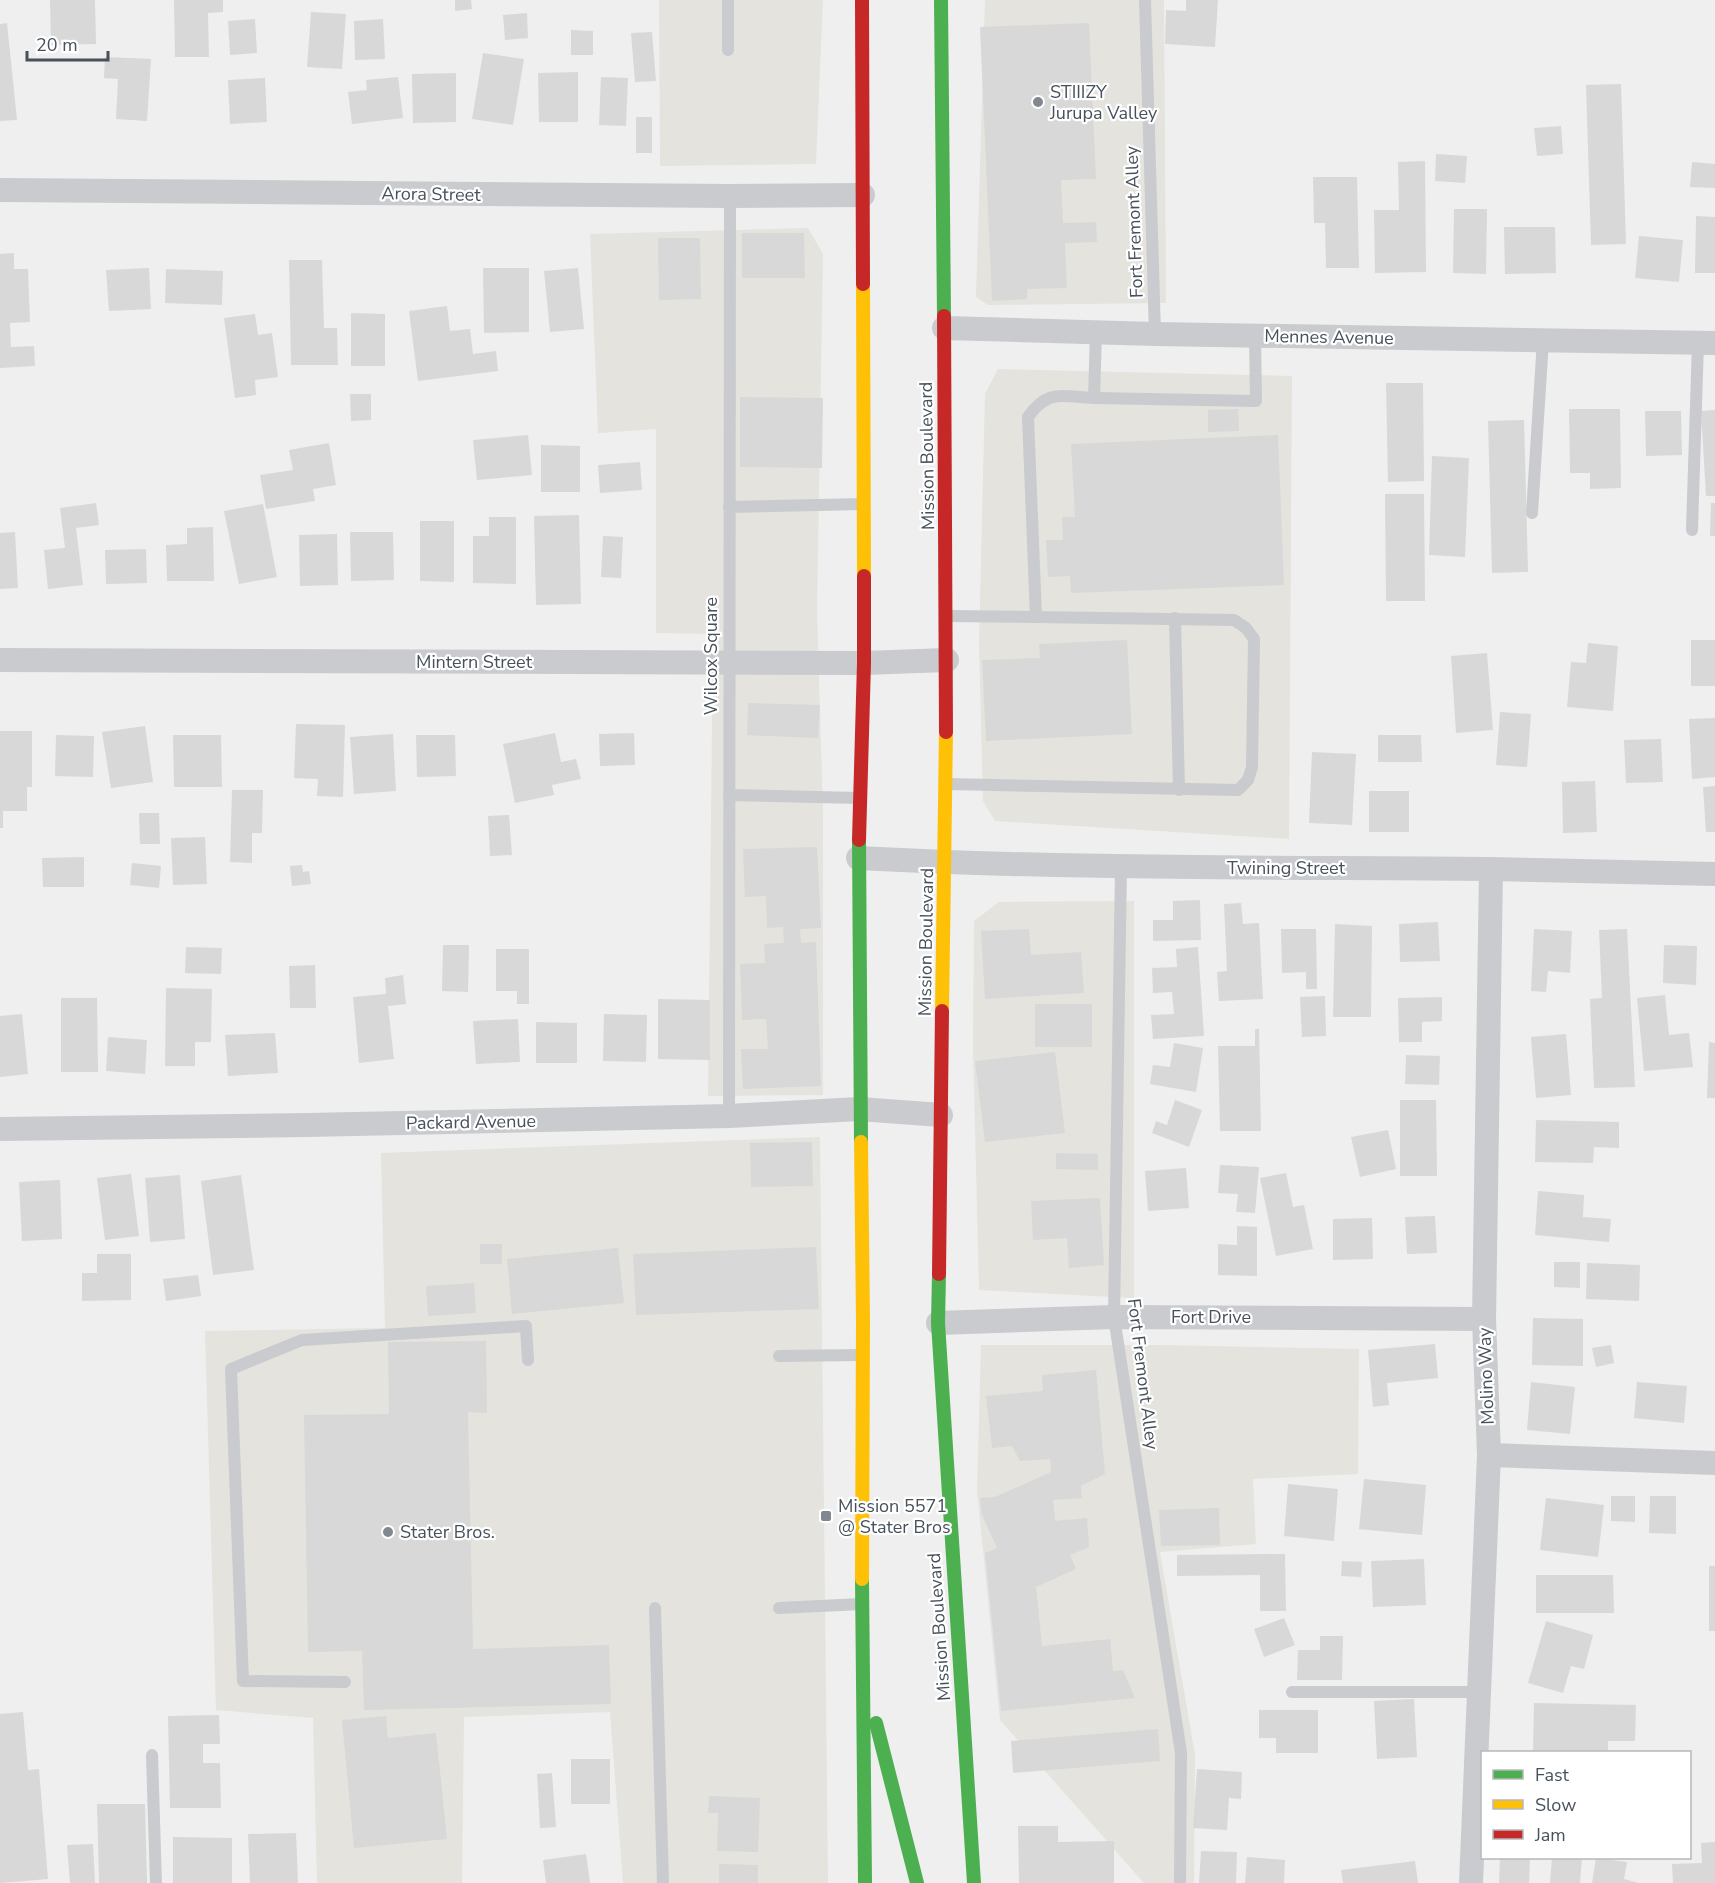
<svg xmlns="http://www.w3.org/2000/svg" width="1715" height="1883" font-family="'Nunito Sans',sans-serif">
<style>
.commercial{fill:#e4e3dd}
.building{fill:#d8d8d9}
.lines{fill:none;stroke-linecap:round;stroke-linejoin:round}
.lane{stroke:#c9cbce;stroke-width:12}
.street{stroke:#c9cbce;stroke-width:24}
.fast{stroke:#4caf50;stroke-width:14}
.slow{stroke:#ffc107;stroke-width:14}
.jam{stroke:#c62828;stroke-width:14}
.poi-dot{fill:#82888f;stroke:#fff;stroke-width:2}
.labels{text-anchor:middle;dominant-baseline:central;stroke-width:4.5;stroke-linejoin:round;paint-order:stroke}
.poi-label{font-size:18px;fill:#47515b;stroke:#fff;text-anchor:start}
.street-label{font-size:18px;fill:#47515b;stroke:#fff}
</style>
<rect width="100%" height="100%" fill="#efefef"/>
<!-- commercial -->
<g class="commercial">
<path d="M659 0H823L816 164 660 166Z"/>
<path d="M985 0H1164L1166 303 988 305 976 297Z"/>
<path d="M808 228 823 254 817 611 823 812V1095L708 1096 713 634 656 633V429L598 433 590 234Z"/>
<path d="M998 369 1292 376 1289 839 995 821 983 801 979 643 985 394Z"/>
<path d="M1134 901V1298L979 1290 973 1046 974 921 999 902Z"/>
<path d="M820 1137 828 1883H623L610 1712 464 1717 462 1883H317L313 1718 216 1710 205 1331 385 1328 381 1153Z"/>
<path d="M981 1345H1161L1359 1349 1358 1474 1253 1479 1256 1544 1160 1552 1195 1755 1194 1883H1144L1000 1720 977 1490Z"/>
</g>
<!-- building -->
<g class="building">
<path d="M50 0H95L96 44 51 45Z"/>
<path d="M174 0H223V12L208 13 209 57H175Z"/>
<path d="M455 0H471L472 9 455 11Z"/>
<path d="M1186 0H1218L1215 47 1165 44 1166 10 1186 11Z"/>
<path d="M311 12 346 14 342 69 307 67Z"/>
<path d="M527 13 528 38 505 40 503 15Z"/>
<path d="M255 19 257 53 230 55 228 21Z"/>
<path d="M383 19 385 59 355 60 354 21Z"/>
<path d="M7 23 17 120 0 121V24Z"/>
<path d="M1089 23 1096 179 1061 180 1063 223 1096 222 1097 242 1065 243 1067 288 1027 289V299L992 301 980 27Z"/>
<path d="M571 30 593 31V55H571Z"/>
<path d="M652 32 656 81 635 82 631 33Z"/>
<path d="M483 53 524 59 513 125 472 119Z"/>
<path d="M105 57 151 59 147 121 116 119 118 79 104 78Z"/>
<path d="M578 72V122H539L538 73Z"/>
<path d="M456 73V122L413 123 412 74Z"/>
<path d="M398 77 403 118 352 124 348 92 367 90 366 80Z"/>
<path d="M601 77 628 78 626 126 599 125Z"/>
<path d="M265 78 267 122 230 124 228 80Z"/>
<path d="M1621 84 1626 244 1591 245 1586 85Z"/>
<rect x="636" y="117" width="16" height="36"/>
<path d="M1561 126 1563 154 1537 156 1534 128Z"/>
<path d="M1436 154 1467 156 1465 183 1435 181Z"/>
<path d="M1425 161 1426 272 1375 273 1374 210H1399L1398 162Z"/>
<path d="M1692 162 1715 164V188L1690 187Z"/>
<path d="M1313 177H1357L1359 268H1326L1325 223H1314Z"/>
<path d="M1454 209H1487L1486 274 1453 273Z"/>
<path d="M1696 216 1715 217V273H1695Z"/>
<path d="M1504 227H1555L1556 273 1505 274Z"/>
<path d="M742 233H804L805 278H742Z"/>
<path d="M1639 236 1683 240 1679 282 1635 278Z"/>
<path d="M658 238H700L701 299 659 300Z"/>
<path d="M14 253V269H28L30 322 10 323 11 347 34 346 35 366 0 368V254Z"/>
<path d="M289 260H322L324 328H337L338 365H291Z"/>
<path d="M149 268 151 309 109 311 106 270Z"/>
<path d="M483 268H529V332L484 333Z"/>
<path d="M578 268 584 329 550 332 544 271Z"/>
<path d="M166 269 223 271 222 305 165 303Z"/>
<path d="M447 306 450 331 470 329 473 354 496 351 498 371 418 381 409 311Z"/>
<path d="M351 313 385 314V366H351Z"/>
<path d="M255 314 258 335 272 333 278 377 255 380 256 395 235 398 224 318Z"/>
<path d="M1386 383H1423L1424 481 1388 482Z"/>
<path d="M350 394H371V420L351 421Z"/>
<path d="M740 397 823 398 822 468 740 467Z"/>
<path d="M1238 409 1239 431 1208 432V410Z"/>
<path d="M1569 409H1620L1621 488 1590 489V473H1570Z"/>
<path d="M1715 410V496H1706L1701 411Z"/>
<path d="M1645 411H1681L1682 455 1646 456Z"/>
<path d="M1524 420 1528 572 1492 573 1488 421Z"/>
<path d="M528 435 532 475 477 480 473 440Z"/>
<path d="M1278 435 1284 585 1071 593 1070 576 1048 577 1046 540H1063L1062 517H1075L1071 444Z"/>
<path d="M329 443 336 485 313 489 315 501 266 509 260 475 293 470 289 450Z"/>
<path d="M541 445 580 446V492H541Z"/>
<path d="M1432 456 1469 458 1465 557 1429 555Z"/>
<path d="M640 462 642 490 600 493 598 465Z"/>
<path d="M1385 494H1424L1425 601H1386Z"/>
<path d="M96 503 99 525 76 528 83 585 48 589 44 550 65 548 60 508Z"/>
<path d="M1711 503H1715V536H1710Z"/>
<path d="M263 504 277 577 239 584 224 511Z"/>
<path d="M579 515 581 604 536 605 534 516Z"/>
<path d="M489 517H516V584L473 583V536H489Z"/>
<path d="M420 521H454V582L420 581Z"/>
<path d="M213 527 214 581H167L166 545 187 544V528Z"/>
<path d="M15 532 18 588 0 589V533Z"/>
<path d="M350 532H393L394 580 351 581Z"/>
<path d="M337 534 338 585 300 586 299 535Z"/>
<path d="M603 536 623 537 621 578 601 577Z"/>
<path d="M146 549 147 583 106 584 105 550Z"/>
<path d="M1127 640 1132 734 986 741 982 660 1040 658 1039 644Z"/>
<rect x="1691" y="640" width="24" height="46"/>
<path d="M1588 643 1618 646 1613 711 1567 707 1571 662 1586 663Z"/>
<path d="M1487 653 1493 730 1456 733 1451 656Z"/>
<path d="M748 703 820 705 818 738 747 735Z"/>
<path d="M1500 712 1531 714 1527 767 1496 765Z"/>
<path d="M1715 718V777L1692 779 1689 719Z"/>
<path d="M296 724 345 725 343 797 317 796 318 779 294 778Z"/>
<path d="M145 726 153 782 111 788 102 732Z"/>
<path d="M0 731H32V787H27V811H3V828H0Z"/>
<path d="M555 733 561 762 576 759 581 779 552 785 554 795 515 803 503 744Z"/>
<path d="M634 733 635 765 600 766 599 734Z"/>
<path d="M393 734 396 791 354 794 350 737Z"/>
<path d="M56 735 94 736 93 777 55 776Z"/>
<path d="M173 735H221L222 787H174Z"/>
<path d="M416 735H455L456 776 417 777Z"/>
<path d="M1378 735H1421L1422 762H1378Z"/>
<path d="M1661 739 1663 782 1626 783 1624 740Z"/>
<path d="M1312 752 1356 754 1352 825 1309 823Z"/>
<path d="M1595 781 1597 832 1563 833 1562 782Z"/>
<path d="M1715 786V832H1706L1703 787Z"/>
<path d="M232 790H263L262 833H252V863L230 862Z"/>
<rect x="1369" y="791" width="40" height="41"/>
<path d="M139 813H159L160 844H140Z"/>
<path d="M509 815 512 855 490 856 488 816Z"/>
<path d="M205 837 207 884 173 885 171 838Z"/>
<path d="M817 847 821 928 800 929 801 943 816 942 821 1086 743 1089 741 1049H768L766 1019 742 1020 740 964 765 963 764 944 784 943 783 927 767 928 766 896 745 897 743 849Z"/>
<path d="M84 857V887H43L42 858Z"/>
<path d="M132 863 161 866 159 888 130 885Z"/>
<path d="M302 865 303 872 309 871 311 884 292 886 290 866Z"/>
<path d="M1200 900 1201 940 1153 941V920H1173V901Z"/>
<path d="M1241 903 1243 924 1259 923 1263 999 1219 1001 1217 972 1227 971 1224 904Z"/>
<path d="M1438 922 1440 961 1400 962 1399 924Z"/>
<path d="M1335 924 1372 926 1371 1017H1333Z"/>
<path d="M1029 929 1031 955 1081 952 1084 993 985 999 981 931Z"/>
<path d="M1281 929H1316L1317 989H1306V972L1282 973Z"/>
<path d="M1534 929 1572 931 1570 973 1548 971 1546 992 1531 991Z"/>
<path d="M1627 929 1635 1087 1594 1088 1590 999 1602 998 1599 930Z"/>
<path d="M443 945H469L468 992 442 991Z"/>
<path d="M1664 945 1697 946 1696 985 1663 983Z"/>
<path d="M186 947 222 948 221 974 185 973Z"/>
<path d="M1198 947 1204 1036 1153 1039 1151 1015 1174 1014 1172 992 1153 993 1152 968 1177 967 1176 949Z"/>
<path d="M496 949H529V1004H517V991H496Z"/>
<path d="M315 965 316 1008H290L289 966Z"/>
<path d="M403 975 406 1004 388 1006 394 1059 359 1063 353 997 386 994 385 978Z"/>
<path d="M166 988 212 989 211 1042H195V1066H165Z"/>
<path d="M1665 995 1669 1035 1689 1033 1693 1067 1644 1071 1637 998Z"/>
<path d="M1325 996 1326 1036 1302 1037 1300 997Z"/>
<path d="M1442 997V1021L1422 1022V1042H1399L1398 998Z"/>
<path d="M61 998H97L98 1072H61Z"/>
<path d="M658 999 710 1000V1060L658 1059Z"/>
<rect x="1035" y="1004" width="57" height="43"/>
<path d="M22 1014 28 1074 0 1077V1016Z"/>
<path d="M604 1014 647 1015 646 1062 603 1061Z"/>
<path d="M518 1019 520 1062 476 1064 473 1021Z"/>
<path d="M536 1022 577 1023V1063H536Z"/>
<path d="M1255 1029H1259L1261 1131H1220L1218 1046H1255Z"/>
<path d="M275 1033 278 1073 228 1076 225 1035Z"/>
<path d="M1566 1034 1571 1095 1536 1098 1531 1037Z"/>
<path d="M108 1037 147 1040 145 1074 106 1071Z"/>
<path d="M1709 1042 1715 1043V1098H1707Z"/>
<path d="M1174 1043 1203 1048 1196 1092 1150 1084 1153 1065 1170 1067Z"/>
<path d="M1055 1052 1065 1133 985 1142 975 1061Z"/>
<path d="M1406 1055 1440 1056 1439 1085 1405 1084Z"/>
<path d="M1175 1100 1202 1110 1189 1147 1152 1133 1156 1121 1167 1125Z"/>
<path d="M1400 1100H1436L1437 1176H1400Z"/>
<path d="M1536 1120 1619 1122V1148L1594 1147 1593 1163 1535 1162Z"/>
<path d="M1388 1130 1396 1169 1360 1177 1351 1137Z"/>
<path d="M812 1142 813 1186 751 1187 750 1143Z"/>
<path d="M1056 1153 1098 1154V1170L1056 1169Z"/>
<path d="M1220 1165 1259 1167 1255 1213 1236 1212 1238 1194 1218 1193Z"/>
<path d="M1186 1168 1189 1208 1148 1211 1145 1171Z"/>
<path d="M1286 1173 1293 1207 1304 1205 1313 1249 1276 1256 1260 1178Z"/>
<path d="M131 1174 139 1236 105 1240 97 1178Z"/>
<path d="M180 1175 185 1239 150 1242 145 1178Z"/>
<path d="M241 1175 254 1270 213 1275 201 1181Z"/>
<path d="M60 1180 62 1239 22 1241 19 1182Z"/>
<path d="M1538 1191 1584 1195 1583 1217 1611 1219 1609 1242 1535 1235Z"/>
<path d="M1100 1198 1104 1265 1069 1268 1067 1238 1033 1240 1031 1201Z"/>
<path d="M1435 1216 1437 1253 1407 1254 1405 1217Z"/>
<path d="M1372 1218 1373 1259 1333 1260V1219Z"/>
<path d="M1237 1226 1257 1227V1276L1218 1275V1244L1237 1245Z"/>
<rect x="480" y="1244" width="22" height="20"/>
<path d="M816 1247 819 1309 636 1315 633 1254Z"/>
<path d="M618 1248 624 1303 512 1314 507 1259Z"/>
<path d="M97 1254H131V1300L82 1301V1273H97Z"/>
<path d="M1554 1262H1580V1288L1554 1287Z"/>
<path d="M1587 1263 1640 1265 1639 1301 1586 1299Z"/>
<path d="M198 1275 201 1296 166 1301 163 1279Z"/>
<path d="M474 1283 476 1313 428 1316 426 1286Z"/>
<path d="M1533 1318 1583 1319V1366L1532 1365Z"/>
<path d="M486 1341 487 1413 468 1412 473 1649 609 1645 611 1704 364 1710 362 1651 308 1652 304 1415 389 1414 388 1342Z"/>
<path d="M1435 1344 1438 1378 1387 1383 1389 1405 1373 1407 1368 1350Z"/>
<path d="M1611 1345 1614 1363 1596 1367 1592 1348Z"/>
<path d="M1096 1370 1105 1474 1081 1486 1082 1498 1053 1500 1055 1521 1087 1518 1089 1547 1070 1555 1076 1569 1036 1587 1042 1646 1110 1639 1113 1671 1123 1670 1135 1698 1001 1711 985 1553 997 1548 982 1515 980 1498 995 1497 1051 1472 1050 1459 1020 1461 1012 1446 992 1448 986 1396 1043 1391 1042 1375Z"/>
<path d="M1531 1382 1575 1387 1570 1434 1527 1430Z"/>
<path d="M1637 1382 1687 1386 1684 1423 1634 1418Z"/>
<path d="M1364 1479 1426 1485 1422 1535 1359 1529Z"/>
<path d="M1288 1484 1338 1489 1334 1541 1284 1536Z"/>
<path d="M1611 1496H1635V1522L1611 1521Z"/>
<path d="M1650 1496H1676V1534L1649 1533Z"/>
<path d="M1546 1498 1604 1505 1598 1557 1540 1550Z"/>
<path d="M1219 1508 1220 1545 1161 1546 1159 1510Z"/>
<path d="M1285 1554 1286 1611H1260V1575L1177 1576V1555Z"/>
<path d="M1424 1559 1426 1605 1373 1607 1371 1561Z"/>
<path d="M1342 1561 1362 1562 1361 1577 1341 1576Z"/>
<rect x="1709" y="1566" width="6" height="65"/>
<path d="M1536 1575H1613L1614 1613H1536Z"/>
<path d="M1284 1618 1295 1645 1264 1657 1254 1629Z"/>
<path d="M1546 1621 1593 1635 1584 1669 1571 1666 1563 1693 1528 1683Z"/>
<path d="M1320 1636H1343L1342 1680H1297L1298 1650H1320Z"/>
<path d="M1414 1699 1417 1757 1377 1759 1374 1701Z"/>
<path d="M1534 1703 1636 1705 1635 1741H1608V1752H1533Z"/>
<path d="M1259 1710H1318V1753H1276V1738H1259Z"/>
<path d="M23 1712 28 1770 39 1769 48 1879 0 1883V1714Z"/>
<path d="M219 1715 220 1744H203V1763H220L221 1808H170L168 1716Z"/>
<path d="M386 1716 388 1738 436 1733 447 1839 354 1848 342 1720Z"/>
<path d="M1158 1729 1160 1761 1013 1773 1011 1741Z"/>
<rect x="571" y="1759" width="39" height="45"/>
<path d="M1197 1769 1242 1772 1241 1799 1229 1798 1227 1830 1193 1828Z"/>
<path d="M552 1773 556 1827 540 1828 537 1774Z"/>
<path d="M709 1796 760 1798 758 1852 717 1851 718 1813H708Z"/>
<path d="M97 1804H145L147 1883H99Z"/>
<path d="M1018 1826H1058V1842L1114 1841V1883H1019Z"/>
<path d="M296 1833 298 1883H250L248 1834Z"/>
<path d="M173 1837 232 1838V1883H173Z"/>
<path d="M1715 1842V1883H1673L1672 1864 1702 1863 1701 1843Z"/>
<path d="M93 1844 95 1883H70L67 1845Z"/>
<path d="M1201 1851 1237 1852 1236 1883H1199Z"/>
<path d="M586 1854 590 1883H546L543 1860Z"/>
<path d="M1247 1857 1285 1860 1284 1883H1245Z"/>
<path d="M1500 1858H1530L1529 1883H1499Z"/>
<path d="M1552 1858H1582L1580 1883H1550Z"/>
<path d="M1596 1858 1627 1862 1624 1879 1639 1883H1592Z"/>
<path d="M1415 1861 1418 1883H1343L1341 1870Z"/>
<path d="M719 1864 758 1865V1883H719Z"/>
</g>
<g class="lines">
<!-- lane -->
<g class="lane">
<path d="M728 0V50"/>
<path d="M1145 0 1155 334"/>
<path d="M1094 398 1256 401 1255 336"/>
<path d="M729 507 863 504"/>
<path d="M1532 513 1543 340"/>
<path d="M1692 530 1698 343"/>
<path d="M947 616 1036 617"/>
<path d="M1175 618 1179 790"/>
<path d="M947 784 1238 790 1248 780 1252 767 1254 639 1246 628 1234 620 1036 617 1028 417C1048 388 1063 397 1094 398L1096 333"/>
<path d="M729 795 859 798"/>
<path d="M1121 867 1114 1317 1181 1753 1180 1883"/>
<path d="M729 1116 730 196"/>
<path d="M779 1356 861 1355"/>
<path d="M655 1608 663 1883"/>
<path d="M779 1608 861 1604"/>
<path d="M345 1682 243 1681 231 1369 302 1340 526 1326 528 1360"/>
<path d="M1292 1692H1478"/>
<path d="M152 1755 156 1883"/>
</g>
<!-- street -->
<g class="street">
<path d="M0 190 730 196 863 195"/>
<path d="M944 328 1155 334 1715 343"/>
<path d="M0 660 864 663 947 660"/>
<path d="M858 858C1068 869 1278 867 1488 869 1564 870 1639 873 1715 874"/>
<path d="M0 1129 307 1125 729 1116 859 1109 941 1115"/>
<path d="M938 1323 1114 1317 1484 1319"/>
<path d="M1489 1455 1715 1463"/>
<path d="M1471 1883 1489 1455 1484 1319 1491 869"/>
</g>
<!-- fast -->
<g class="fast">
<path d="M941 0 944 316"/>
<path d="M859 840 861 1142"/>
<path d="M939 1274 938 1323 974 1883"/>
<path d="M862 1579 865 1883"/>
<path d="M876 1723 917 1883"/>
</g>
<!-- slow -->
<g class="slow">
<path d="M863 284 864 576"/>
<path d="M942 1011 946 732"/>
<path d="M861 1142 863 1321 862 1579"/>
</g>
<!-- jam -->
<g class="jam">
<path d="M862 0 863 284"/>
<path d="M944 316 946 732"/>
<path d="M859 840 864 663V576"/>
<path d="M939 1274 942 1011"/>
</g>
</g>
<!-- markers -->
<g class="poi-dot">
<circle cx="1038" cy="102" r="6"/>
<rect x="820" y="1510" width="12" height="12" rx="3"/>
<circle cx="388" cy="1532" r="6"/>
</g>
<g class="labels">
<!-- poi labels -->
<g class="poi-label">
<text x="1050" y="92">STIIIZY<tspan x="1050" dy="21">Jurupa Valley</tspan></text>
<text x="838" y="1506">Mission 5571<tspan x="838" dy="21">@ Stater Bros</tspan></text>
<text x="400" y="1532">Stater Bros.</text>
</g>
<!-- street labels -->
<g class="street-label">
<text transform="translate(431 194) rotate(1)">Arora Street</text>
<text transform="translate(1134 222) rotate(-92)">Fort Fremont Alley</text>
<text transform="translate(1329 337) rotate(1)">Mennes Avenue</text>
<text transform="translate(927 456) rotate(-91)">Mission Boulevard</text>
<text transform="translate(711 656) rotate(-90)">Wilcox Square</text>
<text x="474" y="662">Mintern Street</text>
<text x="1286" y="868">Twining Street</text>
<text transform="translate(926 942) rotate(-89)">Mission Boulevard</text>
<text transform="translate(471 1122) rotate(-1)">Packard Avenue</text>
<text x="1211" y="1317">Fort Drive</text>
<text transform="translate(1143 1374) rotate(83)">Fort Fremont Alley</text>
<text transform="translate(1486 1376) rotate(-92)">Molino Way</text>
<text transform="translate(939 1627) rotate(-94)">Mission Boulevard</text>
</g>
</g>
<!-- legend -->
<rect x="1481" y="1751" width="210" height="108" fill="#ffffff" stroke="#b5b9bd" stroke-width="1.5"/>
<rect x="1493" y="1770" width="30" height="9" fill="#4caf50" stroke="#b5b9bd" stroke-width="1.5"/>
<text x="1535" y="1781" font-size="18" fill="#47515b">Fast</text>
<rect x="1493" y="1800" width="30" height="9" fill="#ffc107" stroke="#b5b9bd" stroke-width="1.5"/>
<text x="1535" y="1811" font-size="18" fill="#47515b">Slow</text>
<rect x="1493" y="1830" width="30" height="9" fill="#c62828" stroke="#b5b9bd" stroke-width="1.5"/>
<text x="1535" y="1841" font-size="18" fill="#47515b">Jam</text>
<!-- scale -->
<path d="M27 51v9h81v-9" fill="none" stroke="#47515b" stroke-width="3"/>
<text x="36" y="51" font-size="18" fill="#47515b" stroke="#ffffff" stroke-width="4.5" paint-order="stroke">20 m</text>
</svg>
